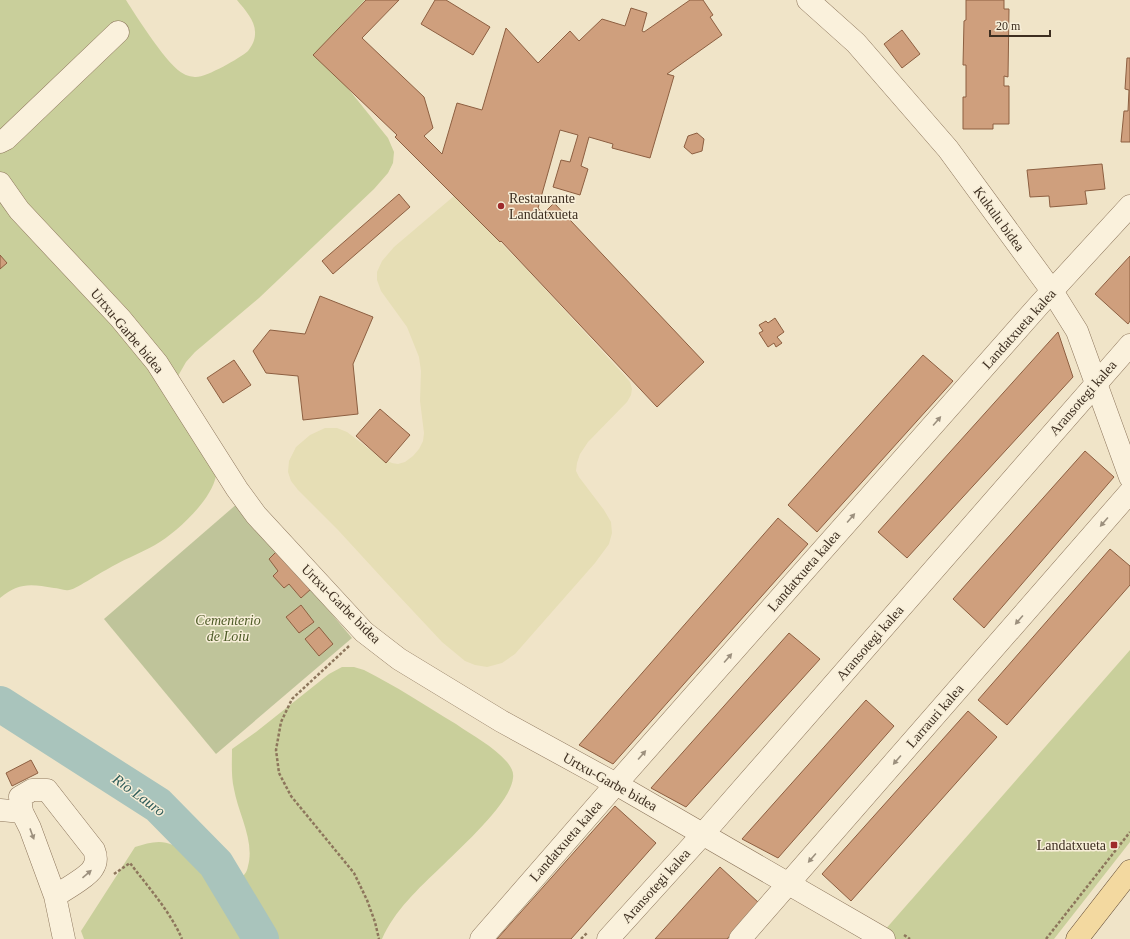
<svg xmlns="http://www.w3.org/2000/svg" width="1130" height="939" font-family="Georgia,serif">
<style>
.farmland{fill:#e6deb5}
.green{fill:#c9cf9b}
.cemetery{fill:#bfc49a}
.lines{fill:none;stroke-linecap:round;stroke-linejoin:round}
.river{stroke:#a9c4bc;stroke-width:36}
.building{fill:#cf9f7d;stroke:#8d5f41}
.minor-casing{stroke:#8d765c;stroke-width:23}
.major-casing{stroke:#5b4430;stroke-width:23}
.path{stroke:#8d765c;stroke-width:2.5;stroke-dasharray:3 2;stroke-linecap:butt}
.minor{stroke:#faf1dc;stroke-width:22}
.major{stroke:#f3d9a0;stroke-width:22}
.oneway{fill:#9c907e}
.poi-dot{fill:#9e2a2b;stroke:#f7eed8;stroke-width:1.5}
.labels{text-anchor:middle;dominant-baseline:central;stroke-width:3;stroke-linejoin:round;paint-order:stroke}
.poi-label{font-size:14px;fill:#3d2e20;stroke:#f7eed8;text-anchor:start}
.street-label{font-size:14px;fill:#3d2e20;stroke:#f7eed8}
.park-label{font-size:14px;font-style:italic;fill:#4d5a26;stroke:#f7eed8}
.water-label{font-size:15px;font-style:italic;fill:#2f5d5a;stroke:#f7eed8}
</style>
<rect width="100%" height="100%" fill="#f0e4c8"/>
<!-- farmland -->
<path class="farmland" d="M454 196 469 204 479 212 500 242 523 265 625 376 630 382 632 389 631 395 627 402 588 442 580 454 577 463 576 471 579 477 604 510 611 522 612 533 609 544 595 563 515 654 502 663 487 667 475 665 465 661 442 642 383 579 338 530 298 490 291 481 288 472 289 461 296 447 310 435 325 428H337L347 432 381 458 392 463 398 464 405 462 413 456 419 449 423 441 424 433 420 401 421 371 419 357 407 327 381 291 377 280V272L382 261 394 247Z"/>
<!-- green -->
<g class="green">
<path d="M0 0H126C136 16 169 68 184 74 187 76 193 77 196 77 207 77 240 58 248 51 252 46 255 40 255 34 256 21 245 10 237 0H365L348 18 334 38 333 68 346 86 388 138 394 152 393 163 388 173 374 189 259 298 195 352 186 362 178 376 216 476C211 501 176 533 155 545 139 554 122 560 106 570 99 573 75 590 69 590 64 591 58 588 54 588 31 584 19 582 0 598Z"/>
<path d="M1130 650V842L1054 939H877Z"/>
<path d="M342 667H354L364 670C396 686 426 706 456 724 473 736 493 746 507 762 511 767 514 772 513 778 511 803 459 849 441 867 419 888 394 911 382 939H84L81 931 135 847C148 843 160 839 173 845 190 852 218 891 237 880 243 877 247 873 248 866 255 841 238 813 234 789 231 776 232 762 232 749L256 732 329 674Z"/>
</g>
<!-- cemetery -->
<path class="cemetery" d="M238 503 352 638 216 754 104 619Z"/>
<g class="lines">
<!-- river -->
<path class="river" d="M0 704 158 805 216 864 261 939"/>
</g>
<!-- building -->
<g class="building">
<path d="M366 0H399L362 38 424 97 433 128 424 136 442 154 457 103 482 110 506 28 538 63 570 31 579 41 602 19 625 26 631 8 647 13 642 31 644 32 690 0H703L713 15 710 17 722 35 667 74 674 76 650 158 612 148 613 144 589 137 581 166 588 169 580 195 553 187 561 160 570 162 578 135 560 130 538 208 543 214 554 203 704 362 657 407 501 241 500 242 395 137 397 135 313 55Z"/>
<path d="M435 0H446L490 27 473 55 421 24Z"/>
<path d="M966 0H1004V9H1009L1008 77 1004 76V86H1009V124H993V129H963V97H966V65H963L964 21 966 20Z"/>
<path d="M902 30 920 54 902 68 884 44Z"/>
<path d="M1127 58H1130V142H1121L1124 111H1128L1129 90 1125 89Z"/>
<path d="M697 133 704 139 702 151 692 154 684 147 688 136Z"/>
<path d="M1102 164 1105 189 1085 191 1087 204 1050 207 1049 196 1030 197 1027 170Z"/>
<path d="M399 194 410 207 333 274 322 261Z"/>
<path d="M0 255 7 263 0 269Z"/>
<path d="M1130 256V321L1128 324 1095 294Z"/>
<path d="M320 296 373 317 353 364 358 414 303 420 298 376 266 373 253 351 270 330 305 334Z"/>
<path d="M775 318 784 332 777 337 782 343 776 347 774 343 768 347 759 333 763 331 759 325 766 321 768 323Z"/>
<path d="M1058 332 1073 377 907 558 878 532Z"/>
<path d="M923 355 953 381 817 532 788 505Z"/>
<path d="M234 360 251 385 223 403 207 378Z"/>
<path d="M380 409 410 435 386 463 356 436Z"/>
<path d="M1085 451 1114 477 984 628 953 599Z"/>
<path d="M778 518 808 544 613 764 579 745Z"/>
<path d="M1110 549 1130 566V585L1007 725 978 700Z"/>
<path d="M278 550 311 589 301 598 289 584 284 588 273 576 278 571 269 559Z"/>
<path d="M301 605 314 622 299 633 286 617Z"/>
<path d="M319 627 333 644 319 656 305 639Z"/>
<path d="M789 633 820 659 686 807 651 788Z"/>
<path d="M866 700 894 726 778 858 742 839Z"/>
<path d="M968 711 997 737 851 901 822 874Z"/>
<path d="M31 760 38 773 12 786 6 773Z"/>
<path d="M615 806 656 843 571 939H497Z"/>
<path d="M720 867 759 903 727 939H655Z"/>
</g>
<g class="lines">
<defs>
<g id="minor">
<path d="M808 0 856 43 948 149 1052 291 1077 331 1130 477"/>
<path d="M0 142 6 139 118 32"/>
<path d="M0 183 19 210 120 318 157 363 237 489 256 515 364 632 399 659 501 721 616 784 884 939"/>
<path d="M0 810 22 812"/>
<path d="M55 896C63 891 89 876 93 868 97 862 96 855 94 850L47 790H32L20 797 22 812 30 828 55 896 64 939"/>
<path d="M481 939 616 784 1040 304 1130 206"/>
<path d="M608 939 703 834 1130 345"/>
<path d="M740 939 1130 492"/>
</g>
<path id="major" d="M1077 939 1130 871"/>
</defs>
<!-- minor casing -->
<use href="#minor" class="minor-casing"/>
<!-- major casing -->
<use href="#major" class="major-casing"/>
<!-- path -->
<g class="path">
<path d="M349 646 292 699 281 722 276 750 279 773 291 796 354 873 367 900 375 922 379 939"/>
<path d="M114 874 130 863C148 887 170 911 182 939"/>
<path d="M904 935 910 939"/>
<path d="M581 939 588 932"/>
<path d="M1046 939 1130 832"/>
</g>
<!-- minor -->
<use href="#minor" class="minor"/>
<!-- major -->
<use href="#major" class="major"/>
</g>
<!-- one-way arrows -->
<defs><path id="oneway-solid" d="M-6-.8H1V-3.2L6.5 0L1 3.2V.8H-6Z"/></defs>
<g class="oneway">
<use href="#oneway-solid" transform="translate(937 421) rotate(-49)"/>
<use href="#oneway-solid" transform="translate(851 518) rotate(-49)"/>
<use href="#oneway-solid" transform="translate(1104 522) rotate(131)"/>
<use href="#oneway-solid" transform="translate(1019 620) rotate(131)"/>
<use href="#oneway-solid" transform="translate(728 658) rotate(-49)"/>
<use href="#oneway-solid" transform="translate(642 755) rotate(-49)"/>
<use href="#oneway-solid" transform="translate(897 760) rotate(131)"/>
<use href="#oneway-solid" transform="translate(32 834) rotate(70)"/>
<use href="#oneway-solid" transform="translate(812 858) rotate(131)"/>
<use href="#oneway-solid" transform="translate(87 874) rotate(-41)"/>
</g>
<!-- markers -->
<g class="poi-dot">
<circle cx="501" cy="206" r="4"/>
<rect x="1110" y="841" width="8" height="8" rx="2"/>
</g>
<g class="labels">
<!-- poi labels -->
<g class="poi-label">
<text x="509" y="198">Restaurante<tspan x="509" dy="16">Landatxueta</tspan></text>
<text x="1106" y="845" text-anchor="end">Landatxueta</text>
</g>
<!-- street labels -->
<g class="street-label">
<text transform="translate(999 219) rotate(54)">Kukulu bidea</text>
<text transform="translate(1019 329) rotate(-48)">Landatxueta kalea</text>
<text transform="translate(127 331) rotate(50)">Urtxu-Garbe bidea</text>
<text transform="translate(1083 398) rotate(-49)">Aransotegi kalea</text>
<text transform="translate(804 571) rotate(-49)">Landatxueta kalea</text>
<text transform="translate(341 604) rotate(45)">Urtxu-Garbe bidea</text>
<text transform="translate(870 643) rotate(-49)">Aransotegi kalea</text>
<text transform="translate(935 716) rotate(-49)">Larrauri kalea</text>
<text transform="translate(610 782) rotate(29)">Urtxu-Garbe bidea</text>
<text transform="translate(566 841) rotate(-49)">Landatxueta kalea</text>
<text transform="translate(656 886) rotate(-48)">Aransotegi kalea</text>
</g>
<!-- park labels -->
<g class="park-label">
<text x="228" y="620">Cementerio<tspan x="228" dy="16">de Loiu</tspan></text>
</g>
<!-- water labels -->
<g class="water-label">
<text transform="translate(139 795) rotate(36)">Río Lauro</text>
</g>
</g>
<!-- scale -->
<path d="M990 30v6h60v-6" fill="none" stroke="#3d2e20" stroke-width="2"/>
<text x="996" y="30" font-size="12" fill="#3d2e20" stroke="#f7eed8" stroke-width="3" paint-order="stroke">20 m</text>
</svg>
